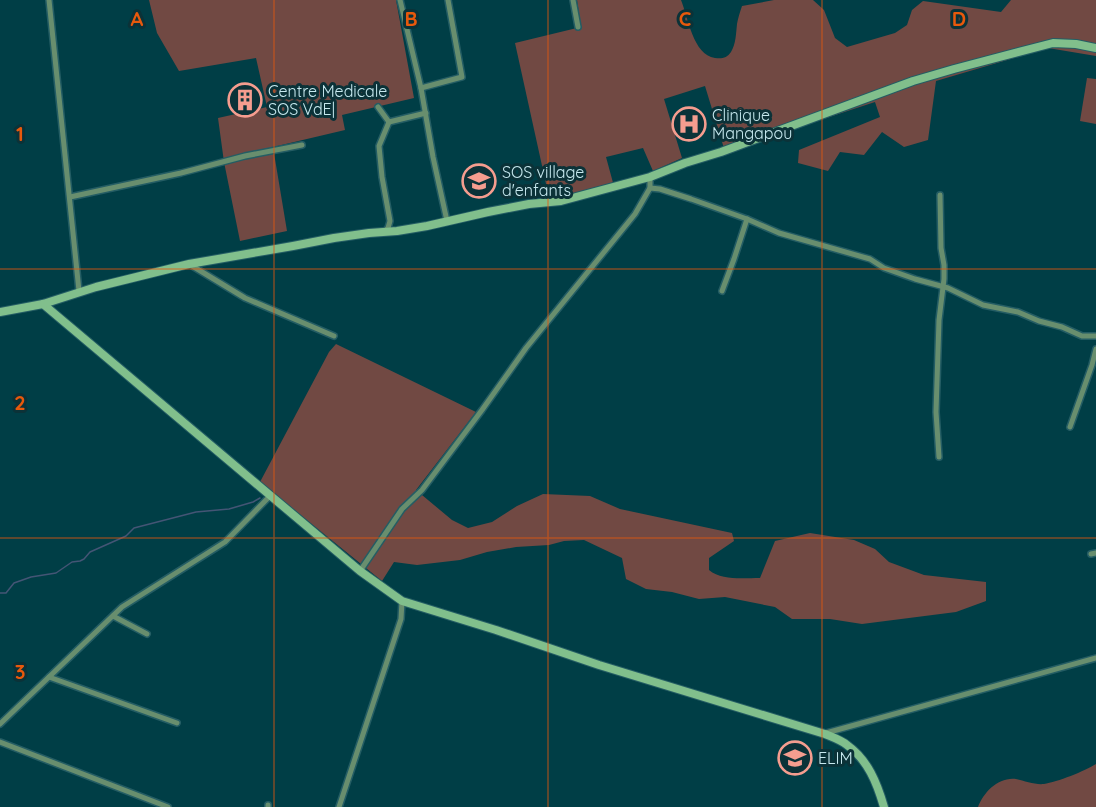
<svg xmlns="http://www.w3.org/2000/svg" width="1096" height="807" font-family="Quicksand,sans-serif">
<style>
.green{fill:#714943}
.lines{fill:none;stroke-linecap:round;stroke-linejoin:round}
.stream{stroke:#445575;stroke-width:1.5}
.street-casing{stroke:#245d64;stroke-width:8}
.secondary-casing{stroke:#245d64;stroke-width:10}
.street{stroke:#688e6e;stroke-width:5}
.secondary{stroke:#81bf8c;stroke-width:8}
.grid{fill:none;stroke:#e8590c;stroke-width:1.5;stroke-opacity:0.55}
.labels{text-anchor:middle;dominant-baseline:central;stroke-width:6;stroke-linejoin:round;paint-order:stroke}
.poi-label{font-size:16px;fill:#c7e9ef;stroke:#0b3238;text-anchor:start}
.grid-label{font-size:20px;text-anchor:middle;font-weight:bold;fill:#e8590c;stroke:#0b3238;stroke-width:6;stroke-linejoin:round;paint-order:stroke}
</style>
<rect width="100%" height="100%" fill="#003e46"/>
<!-- green -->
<g class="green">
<path d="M149 0H396L414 98 342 115 345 130 273 147 287 231 240 241 224 162 218 118 267 107 256 58 179 71 157 33Z"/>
<path d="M577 0H681C688 17 693 55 715 58 722 59 727 58 731 52 736 44 736 33 737 24 738 18 740 12 742 6L774 0H813L824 10 835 38 847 47 895 33 907 25 912 10 923 1 1001 12 1011 0H1096V56L1048 48 936 81 928 140 904 147 882 132 864 155 840 152 828 171 798 163 799 150 880 117 875 102 814 122 726 155 705 86 664 99 682 158 653 171 643 148 606 157 615 190 550 202 515 43 581 27Z"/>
<path d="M1087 78 1096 79V124L1080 121Z"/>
<path d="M336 344 476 412 416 490 452 520 468 528 492 522 517 506 543 494 590 496 620 509 732 533 734 541 709 558V570C722 581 744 578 760 578L775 541 810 533 854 540 875 549 889 562 924 575 986 582V601L956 612 862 624 830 619H792L775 607 725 597 699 599 672 592 646 589 626 579 622 558 584 540 564 541 549 545 516 547 487 552 460 560 417 565 394 562 382 581 260 482 329 352Z"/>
<path d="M1096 764V807H978C984 792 998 777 1016 779 1025 781 1035 785 1044 784 1057 782 1085 771 1096 764Z"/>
</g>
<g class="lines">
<!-- stream -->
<path class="stream" d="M0 593H6L14 583 31 577 56 573 72 562 80 561 84 559 90 552 126 536 134 528 196 512 229 509 253 502 260 498"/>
<defs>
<g id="street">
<path d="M49 0 79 291"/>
<path d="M400 0 421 88 433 157 447 221"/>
<path d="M573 0 578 27"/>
<path d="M421 88 462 77 448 0"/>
<path d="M378 107 389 122"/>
<path d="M650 188 660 189 691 199 747 219 779 233 870 259 884 268 915 279 948 288 983 305 1018 312 1039 321 1062 327 1082 336H1096"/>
<path d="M70 197 181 173 245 156 302 145"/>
<path d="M385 231 388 228 390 221 382 177 379 146 389 122 426 113"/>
<path d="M189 264 245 298 334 336"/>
<path d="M722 291 734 259 747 219"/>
<path d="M1070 427 1092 365 1096 349"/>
<path d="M939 457 936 412 939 320 944 279V265L941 248 940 195"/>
<path d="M1091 554 1096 553"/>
<path d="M360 571 402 509 422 490 482 410 526 348 635 214 650 188V177"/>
<path d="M113 616 147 634"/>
<path d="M49 677 177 723"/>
<path d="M0 724 122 607 225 542 270 496"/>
<path d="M826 733 1096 658"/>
<path d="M0 742 168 807"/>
<path d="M268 807V805"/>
<path d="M339 807 401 619 402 601"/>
</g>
<g id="secondary">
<path d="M43 304 360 571 402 601 496 630 599 665 825 734C832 737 841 740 847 745 868 760 877 783 884 807"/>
<path d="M0 312 43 304 96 287 189 264 293 246 334 238 369 233 397 231 427 226 488 212 529 204 561 201 650 177 685 163 721 152 913 81 954 69 1053 43 1076 44 1096 48"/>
</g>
</defs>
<!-- street casing -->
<use href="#street" class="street-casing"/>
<!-- secondary casing -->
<use href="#secondary" class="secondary-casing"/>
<!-- street -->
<use href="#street" class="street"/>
<!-- secondary -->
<use href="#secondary" class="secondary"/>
</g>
<!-- grid -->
<path class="grid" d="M274 0V807M548 0V807M822 0V807M0 269H1096M0 538H1096"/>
<!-- icons -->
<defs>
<symbol id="building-ring" viewBox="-11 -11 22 22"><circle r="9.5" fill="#0b3238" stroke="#f59d8f" stroke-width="1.5"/><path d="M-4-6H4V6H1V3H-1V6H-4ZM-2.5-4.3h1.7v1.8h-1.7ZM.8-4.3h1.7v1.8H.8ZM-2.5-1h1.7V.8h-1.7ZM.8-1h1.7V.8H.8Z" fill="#f59d8f"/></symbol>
<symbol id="hospital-ring" viewBox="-11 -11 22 22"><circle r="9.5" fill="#0b3238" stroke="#f59d8f" stroke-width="1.5"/><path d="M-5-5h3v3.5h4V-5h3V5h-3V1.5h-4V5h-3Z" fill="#f59d8f"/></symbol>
<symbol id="school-ring" viewBox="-11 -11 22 22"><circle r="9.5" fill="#0b3238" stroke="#f59d8f" stroke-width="1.5"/><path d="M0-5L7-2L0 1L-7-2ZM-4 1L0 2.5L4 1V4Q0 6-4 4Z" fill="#f59d8f"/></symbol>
</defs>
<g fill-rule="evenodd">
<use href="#building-ring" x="226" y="81" width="38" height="38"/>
<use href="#hospital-ring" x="670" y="105" width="38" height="38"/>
<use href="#school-ring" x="460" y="162" width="38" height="38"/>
<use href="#school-ring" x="776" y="739" width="38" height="38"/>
</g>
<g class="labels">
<!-- poi labels -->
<g class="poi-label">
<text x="268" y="91">Centre Medicale<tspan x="268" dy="18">SOS VdE|</tspan></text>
<text x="712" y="115">Clinique<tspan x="712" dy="18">Mangapou</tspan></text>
<text x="502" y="172">SOS village<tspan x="502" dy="18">d'enfants</tspan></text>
<text x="818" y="758">ELIM</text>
</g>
</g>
<g class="grid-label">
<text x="137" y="26">A</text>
<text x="411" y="26">B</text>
<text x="685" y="26">C</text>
<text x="959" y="26">D</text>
<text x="20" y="141">1</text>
<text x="20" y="410">2</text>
<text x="20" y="679">3</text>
</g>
</svg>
